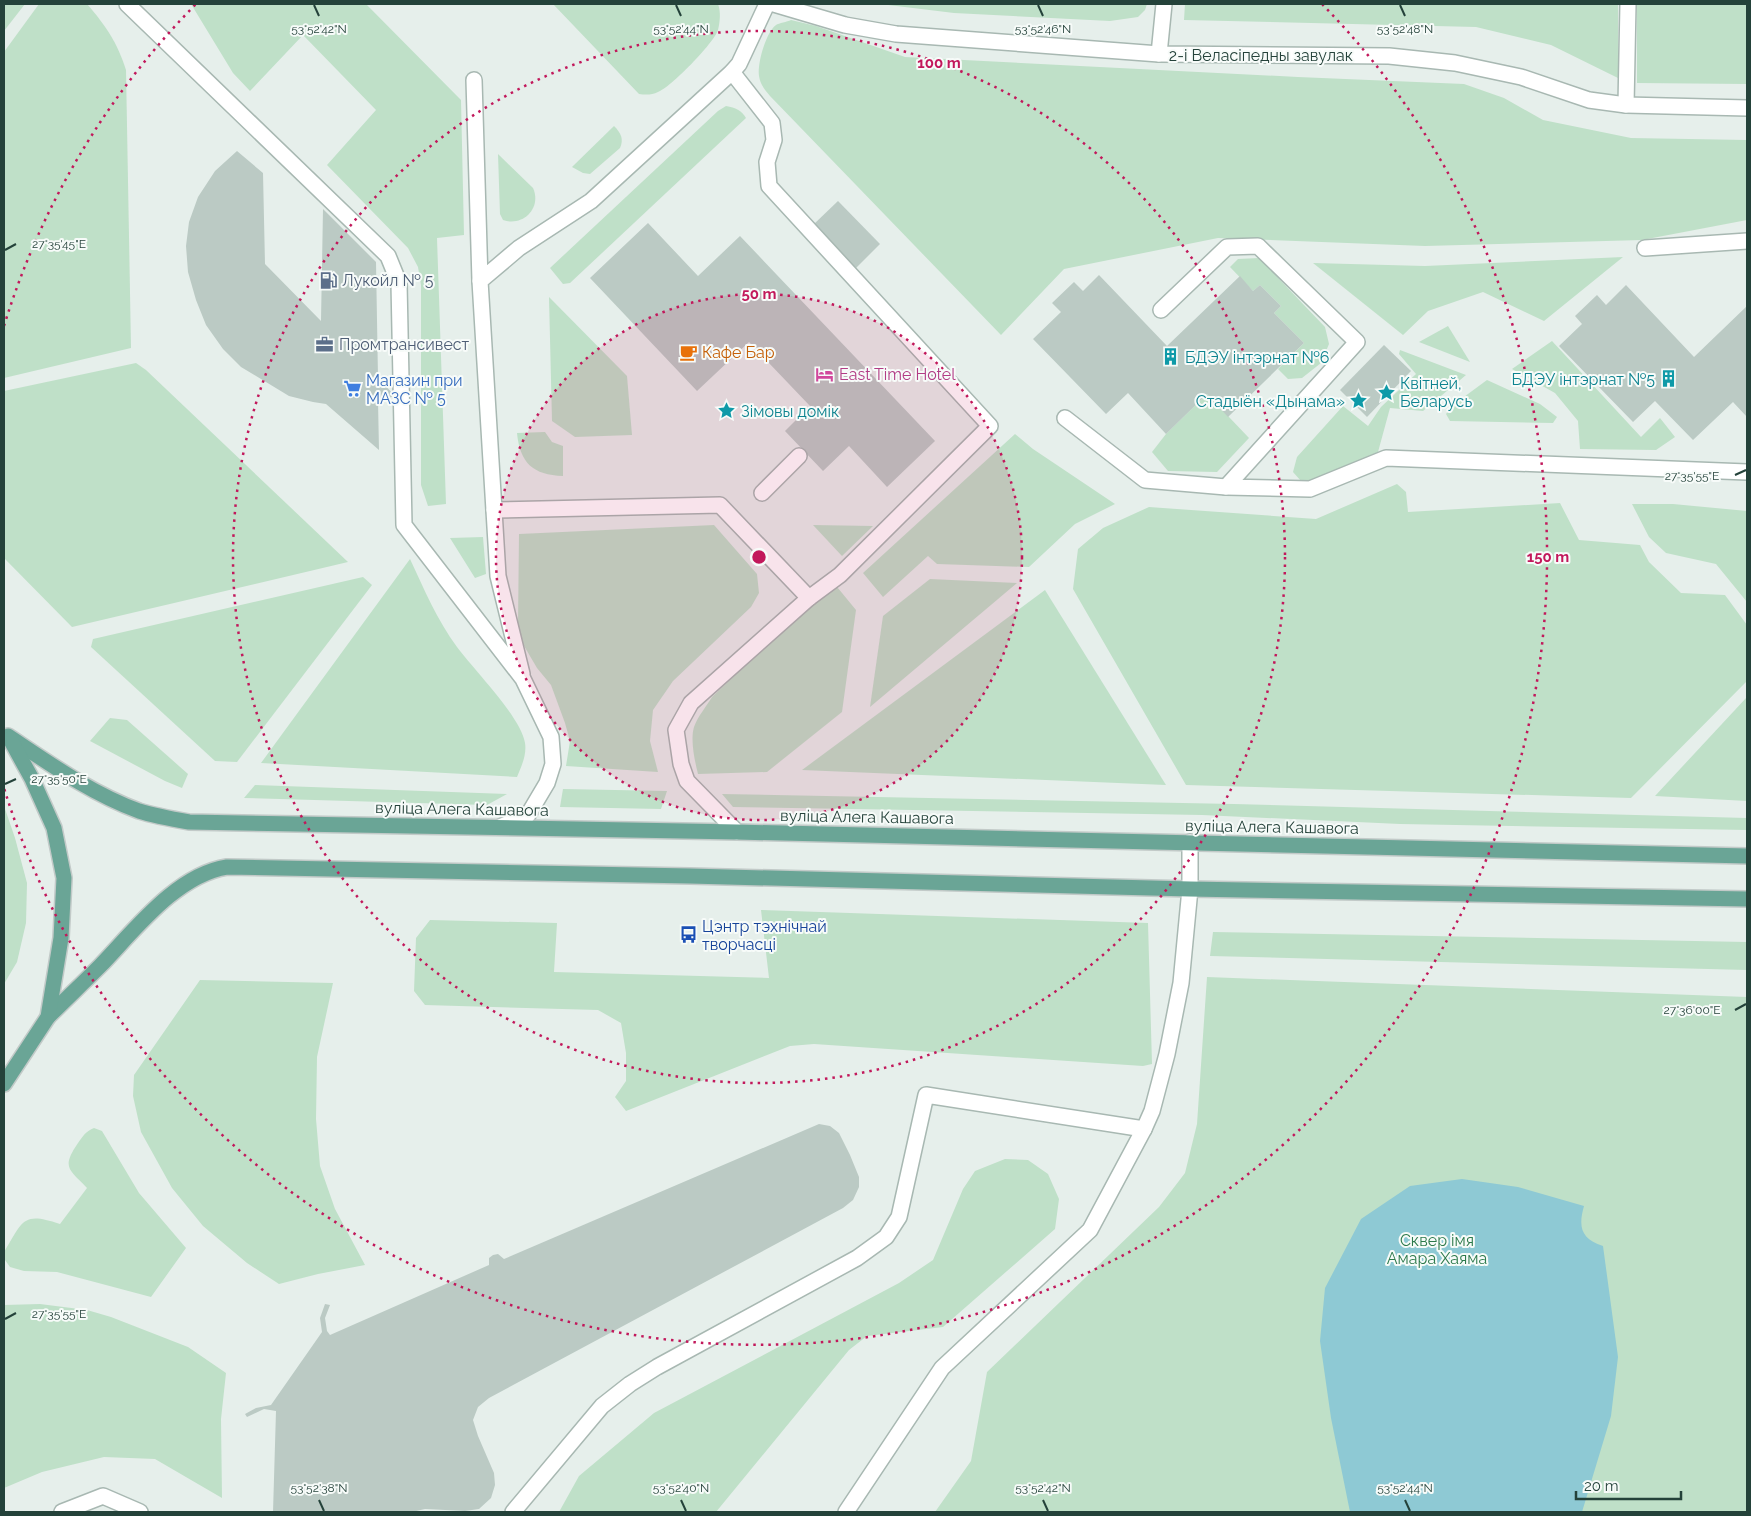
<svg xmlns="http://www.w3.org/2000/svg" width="1751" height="1516" font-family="Raleway,sans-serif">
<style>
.green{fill:#bfe0c8}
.water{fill:#8ec9d4}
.building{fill:#bbcac4}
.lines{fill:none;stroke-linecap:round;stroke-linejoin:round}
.minor-casing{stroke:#a8b8b2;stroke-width:18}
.major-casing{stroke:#c2cac8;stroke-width:18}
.minor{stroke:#fff;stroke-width:15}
.major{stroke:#6aa596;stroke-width:15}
.ticks{fill:none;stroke:#24423a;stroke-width:2}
.ring{fill:none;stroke:#c2185b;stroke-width:2.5;stroke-dasharray:2.5 5}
.labels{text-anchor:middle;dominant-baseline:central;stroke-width:4;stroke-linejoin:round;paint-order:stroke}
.street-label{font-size:16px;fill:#24423a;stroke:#f7fbf9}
.service-label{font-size:16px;fill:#4e5e75;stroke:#f7fbf9;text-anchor:start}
.food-label{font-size:16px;fill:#c56008;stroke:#f7fbf9;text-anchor:start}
.culture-label{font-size:16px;fill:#0d838f;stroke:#f7fbf9;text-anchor:start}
.hotel-label{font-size:16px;fill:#b23c85;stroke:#f7fbf9;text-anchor:start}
.shop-label{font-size:16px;fill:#366cbe;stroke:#f7fbf9;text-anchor:start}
.transit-label{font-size:16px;fill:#164399;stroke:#f7fbf9;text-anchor:start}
.park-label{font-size:16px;fill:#2d7a4b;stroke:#f7fbf9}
.ticks-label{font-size:12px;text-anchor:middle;fill:#24423a;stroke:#f7fbf9;stroke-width:4;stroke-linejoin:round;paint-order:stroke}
.centre{fill:#c2185b;stroke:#f7fbf9;stroke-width:2.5}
.ring-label{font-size:15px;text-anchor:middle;font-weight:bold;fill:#c2185b;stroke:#f7fbf9;stroke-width:4;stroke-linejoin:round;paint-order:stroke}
</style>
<rect width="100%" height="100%" fill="#e6efeb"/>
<!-- green -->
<g class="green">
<path d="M4 4H25L4 31Z"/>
<path d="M39 4H87C106 26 117 42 126 70L131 348 4 378V52Z"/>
<path d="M191 4H366L461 100 464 235 437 238 446 504 428 506 421 485V285L418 267 408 248 327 165 376 110 303 35 250 91 233 73Z"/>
<path d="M553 4H718C721 12 720 22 718 30 714 43 670 88 658 92 652 95 646 95 639 94Z"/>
<path d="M880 4H1147L1145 10 1138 17 1110 21 954 13Z"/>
<path d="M1185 4H1618V78L1551 45 1476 27 1184 20Z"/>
<path d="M1637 4H1747V84L1637 83Z"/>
<path d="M791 20 816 26 905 57 1298 77 1464 84 1504 98 1543 120 1631 138 1747 140V220L1642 240 1425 246 1218 238 1064 269 1001 335 770 96C765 90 760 84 759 76 757 64 766 32 776 25 779 23 787 22 791 20Z"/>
<path d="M726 106C736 108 741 110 746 118L570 283 563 284 550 268 718 111Z"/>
<path d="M614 126C621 133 624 139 620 148L590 174 583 173 572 167Z"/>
<path d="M498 154 533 188C542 208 523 227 503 220L500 214Z"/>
<path d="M1623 257 1544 321 1483 292 1428 311 1403 335 1313 263 1425 266Z"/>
<path d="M1259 258 1325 327 1329 344 1321 363 1302 378 1288 379 1278 369 1304 343 1274 313 1281 306 1260 285 1253 291 1230 267 1238 259Z"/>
<path d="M549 297 627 376 632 435 575 437 552 421Z"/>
<path d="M1448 326 1470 362 1419 342Z"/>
<path d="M1552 341 1641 437 1660 418 1675 437 1656 450 1580 449 1578 421 1555 393 1512 369Z"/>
<path d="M1400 350 1466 375 1423 411 1390 408 1378 452 1312 482 1301 481 1293 472 1297 457 1343 406 1368 426 1381 407 1416 374 1399 354Z"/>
<path d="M136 363 146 370 348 562 72 627 4 558V391Z"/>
<path d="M1487 380 1540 404 1557 417 1553 423 1450 421 1446 414 1453 405Z"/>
<path d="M1207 394 1249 438 1217 472 1168 471 1152 452 1166 434Z"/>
<path d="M545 432 552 442 563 446V476C533 475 520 463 517 433Z"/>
<path d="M1015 434 1033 449 1115 504 1075 524 1029 567 937 564 928 556 883 597 863 573Z"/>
<path d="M1397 484 1406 492 1408 512 1560 503 1579 540 1640 545 1649 562 1681 593 1725 595 1747 625V681L1631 798 1186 785 1073 589 1078 549 1103 528 1149 507 1316 519Z"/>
<path d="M1632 504H1673L1747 511V602L1716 564 1666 553 1649 537Z"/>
<path d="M714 525 757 574 759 593 751 607 673 681 653 710 650 741 658 772 566 766 570 741 565 723 551 685 537 668 520 639 518 623 519 534Z"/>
<path d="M813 525 873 526 842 556Z"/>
<path d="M483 537 486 574 475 578 450 538Z"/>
<path d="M410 559C424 589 437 620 457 647 474 670 521 717 525 743 527 755 521 767 517 777L261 763Z"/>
<path d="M363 577 372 585 237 762 215 761 91 647 93 639Z"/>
<path d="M930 579 1017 583 870 707 883 616Z"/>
<path d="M833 582 856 610 842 712 767 772 698 774C695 762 690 740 694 727 698 716 706 707 712 697Z"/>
<path d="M1045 590 1166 785 802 770Z"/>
<path d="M1747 697V801L1655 796Z"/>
<path d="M110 718 127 720 188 774 182 788 165 781 90 741Z"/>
<path d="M255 785 507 794 487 805 244 798Z"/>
<path d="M563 789 667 791 661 809 560 807Z"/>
<path d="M722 794 1234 804 1747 818V830L1400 824 1202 815 733 807Z"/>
<path d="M4 806 15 838 27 883 26 923 17 962 4 984Z"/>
<path d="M761 910 1148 923 1152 1064 1143 1066 814 1044 790 1046 626 1111 615 1097 626 1081V1053L621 1023 598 1010 425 1005 414 991 416 938 430 920 557 923 554 972 769 978Z"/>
<path d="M1213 932 1747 942V970L1210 956Z"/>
<path d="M1207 977 1747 997V1512H935L971 1461 987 1372 1159 1207 1185 1173 1197 1124Z"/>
<path d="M200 980 333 983 317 1057 316 1119 320 1166 335 1209 365 1265 318 1274 279 1284 247 1263 203 1226 172 1188 141 1132 133 1096 134 1075Z"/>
<path d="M94 1128 102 1131 139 1193 186 1248 151 1297 57 1272 24 1271 10 1267 5 1260 4 1252C23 1221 22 1211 60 1224L87 1188C69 1169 61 1168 78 1143 83 1136 86 1131 94 1128Z"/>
<path d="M1005 1159 1028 1160 1048 1174 1059 1199 1055 1229 943 1327 867 1336 849 1350 716 1512H559L579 1476 654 1413 899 1283 933 1260 963 1189 975 1171Z"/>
<path d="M40 1304 87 1310 111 1317 188 1347 226 1373 221 1419 222 1498 155 1459 104 1457 42 1472 4 1488V1305Z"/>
</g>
<!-- water -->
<path class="water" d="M1462 1179 1518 1187 1584 1206C1578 1227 1581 1239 1603 1246L1618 1357 1611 1416 1582 1512H1350L1331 1418 1320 1341 1325 1288 1361 1219 1410 1186Z"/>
<!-- building -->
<g class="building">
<path d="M237 151 263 173 265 264 321 321 323 209 376 262 378 378 395 396 378 401 379 450 326 404 313 402 289 396 241 367 223 349 206 325 196 300 188 272 186 246 189 222 198 197 215 171Z"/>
<path d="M838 201 880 244 856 268 813 225Z"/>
<path d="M648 223 698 276 740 236 935 441 887 487 849 446 823 471 785 431 810 406 749 342 697 391 590 278Z"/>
<path d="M1099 275 1167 346 1240 276 1253 291 1260 285 1281 306 1274 313 1304 343 1228 417 1207 394 1166 434 1128 393 1106 414 1033 339 1061 312 1052 303 1074 282 1083 291Z"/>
<path d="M1626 285 1694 357 1747 306V417L1733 402 1693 440 1655 401 1633 422 1559 346 1582 324 1575 316 1597 295 1606 305Z"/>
<path d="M1384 345 1411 371 1367 417 1340 390Z"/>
<path d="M819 1124 830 1126 839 1133 850 1155 859 1177V1187L853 1200 843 1208 489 1398 478 1407 473 1420 478 1436 494 1473 495 1485 491 1498 479 1509 465 1511 425 1509 412 1512H273L276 1411 264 1409 247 1417 245 1414 256 1408 271 1405 322 1332 320 1318 325 1304 330 1305 325 1318 327 1331 330 1335 489 1265V1258L493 1255 498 1254 504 1259Z"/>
</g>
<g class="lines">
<defs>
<g id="minor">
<path d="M127 4 388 256 399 283 404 525 523 679 551 737 553 764 547 783 528 815 500 827"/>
<path d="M774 4 845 25 896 34 1159 54 1389 56 1455 63 1521 77 1589 100 1626 105 1747 108"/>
<path d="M1159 54 1164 4"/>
<path d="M732 72 772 123 774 140 767 162 769 186 990 426 840 575 809 598 691 703 676 730 681 764 687 781 737 832"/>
<path d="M474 80 480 281"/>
<path d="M1626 105 1628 4"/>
<path d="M1645 248 1747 241"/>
<path d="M1161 310 1227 247 1258 246 1357 342 1226 487 1310 489 1386 458 1747 472"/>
<path d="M1065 418 1145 480 1226 487"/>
<path d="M762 493 799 456"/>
<path d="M494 510 720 505 809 598"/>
<path d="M522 674 498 576 480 281 519 248 591 201 732 72 739 64 767 4"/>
<path d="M62 1512 103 1496 140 1512"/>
<path d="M513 1512 602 1406 630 1384 657 1367 857 1258 886 1237 899 1217 926 1095 1144 1129"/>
<path d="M846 1512 942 1368 1090 1230 1144 1129 1152 1111 1167 1054 1181 983 1190 889V842"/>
</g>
<g id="major">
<path d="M8 736C50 764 92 794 139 811 155 816 172 819 189 822L737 832 1747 856"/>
<path d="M48 1017C65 1000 83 983 100 966 134 931 176 875 227 867L690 876 1190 889 1747 899"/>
<path d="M4 1084 48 1017 61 938 64 878 54 828 32 779 10 739"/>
</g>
</defs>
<!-- minor casing -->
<use href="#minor" class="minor-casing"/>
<!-- major casing -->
<use href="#major" class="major-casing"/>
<!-- minor -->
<use href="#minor" class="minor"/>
<!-- major -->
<use href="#major" class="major"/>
</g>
<!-- ticks -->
<path class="ticks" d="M314 5 319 16M676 5 681 16M1038 5 1043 16M1400 5 1405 16M5 250 16 244M1735 475 1746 470M5 784 16 779M1735 1010 1746 1004M5 1319 16 1313M319 1500 324 1511M681 1500 686 1511M1043 1500 1048 1511M1405 1500 1410 1511"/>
<!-- distance rings -->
<circle cx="759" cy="557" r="263" fill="#c2185b" fill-opacity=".12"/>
<g class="ring">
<circle cx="759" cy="557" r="263"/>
<circle cx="759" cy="557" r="526"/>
<path d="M4 326A789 789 0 0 1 196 4M1322 4A789 789 0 1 1 4 788"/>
</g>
<!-- icons -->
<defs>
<symbol id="fuel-bare" viewBox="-9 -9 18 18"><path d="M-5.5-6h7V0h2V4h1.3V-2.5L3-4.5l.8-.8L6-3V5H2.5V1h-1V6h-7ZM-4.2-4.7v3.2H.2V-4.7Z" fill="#5c6f8a" stroke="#f7fbf9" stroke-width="2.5" paint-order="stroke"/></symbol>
<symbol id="office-bare" viewBox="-9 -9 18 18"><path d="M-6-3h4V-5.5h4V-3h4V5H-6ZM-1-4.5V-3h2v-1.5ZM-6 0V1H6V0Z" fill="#5c6f8a" stroke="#f7fbf9" stroke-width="2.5" paint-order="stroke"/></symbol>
<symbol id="cafe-bare" viewBox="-9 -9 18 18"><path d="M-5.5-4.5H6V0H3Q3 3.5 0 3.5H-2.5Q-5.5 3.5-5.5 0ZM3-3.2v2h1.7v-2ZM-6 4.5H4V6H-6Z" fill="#e8710a" stroke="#f7fbf9" stroke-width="2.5" paint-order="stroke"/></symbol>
<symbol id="building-bare" viewBox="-9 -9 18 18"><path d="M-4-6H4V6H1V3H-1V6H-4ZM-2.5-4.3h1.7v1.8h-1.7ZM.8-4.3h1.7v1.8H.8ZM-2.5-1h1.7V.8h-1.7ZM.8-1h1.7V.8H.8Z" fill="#0f9aa8" stroke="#f7fbf9" stroke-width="2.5" paint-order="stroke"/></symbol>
<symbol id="hotel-bare" viewBox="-9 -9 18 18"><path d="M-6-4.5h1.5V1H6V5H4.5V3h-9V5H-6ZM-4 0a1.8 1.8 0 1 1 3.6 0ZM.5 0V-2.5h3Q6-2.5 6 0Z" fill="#d1479c" stroke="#f7fbf9" stroke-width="2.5" paint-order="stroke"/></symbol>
<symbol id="supermarket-bare" viewBox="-9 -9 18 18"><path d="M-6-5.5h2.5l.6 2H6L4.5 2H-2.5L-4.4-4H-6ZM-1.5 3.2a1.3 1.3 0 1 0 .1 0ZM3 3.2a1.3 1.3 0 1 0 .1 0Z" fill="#3f7fe0" stroke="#f7fbf9" stroke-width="2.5" paint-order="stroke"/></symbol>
<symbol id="sight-bare" viewBox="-9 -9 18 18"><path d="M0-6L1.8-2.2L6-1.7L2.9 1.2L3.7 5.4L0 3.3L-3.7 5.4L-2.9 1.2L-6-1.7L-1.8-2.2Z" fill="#0f9aa8" stroke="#f7fbf9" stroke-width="2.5" paint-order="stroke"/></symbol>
<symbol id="bus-bare" viewBox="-9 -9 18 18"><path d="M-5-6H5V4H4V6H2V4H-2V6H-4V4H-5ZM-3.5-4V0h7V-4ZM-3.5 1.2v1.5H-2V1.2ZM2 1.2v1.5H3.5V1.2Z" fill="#1a4fb4" stroke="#f7fbf9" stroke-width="2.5" paint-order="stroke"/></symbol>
</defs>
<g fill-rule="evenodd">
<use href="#fuel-bare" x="316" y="268" width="25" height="25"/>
<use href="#office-bare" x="312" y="332" width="25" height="25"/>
<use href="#cafe-bare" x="676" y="340" width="25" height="25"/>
<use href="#building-bare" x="1158" y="344" width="25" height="25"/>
<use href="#hotel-bare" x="812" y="362" width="25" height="25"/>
<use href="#building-bare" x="1656" y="366" width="25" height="25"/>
<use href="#supermarket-bare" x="340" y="376" width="25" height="25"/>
<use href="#sight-bare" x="1374" y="380" width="25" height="25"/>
<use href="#sight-bare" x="1346" y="388" width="25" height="25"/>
<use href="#sight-bare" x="714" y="398" width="25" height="25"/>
<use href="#bus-bare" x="676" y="922" width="25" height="25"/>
</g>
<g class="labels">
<!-- street labels -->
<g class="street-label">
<text x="1261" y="55">2-і Веласіпедны завулак</text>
<text transform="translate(462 809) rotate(1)">вуліца Алега Кашавога</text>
<text transform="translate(867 817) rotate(1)">вуліца Алега Кашавога</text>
<text transform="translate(1272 827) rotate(1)">вуліца Алега Кашавога</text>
</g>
<!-- service labels -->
<g class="service-label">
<text x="342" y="280">Лукойл № 5</text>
<text x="339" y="344">Промтрансивест</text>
</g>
<!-- food labels -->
<g class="food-label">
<text x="702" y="352">Кафе Бар</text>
</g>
<!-- culture labels -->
<g class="culture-label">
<text x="1185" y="357">БДЭУ інтэрнат №6</text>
<text x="1655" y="379" text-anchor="end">БДЭУ інтэрнат №5</text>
<text x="1400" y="383">Квітней,<tspan x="1400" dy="18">Беларусь</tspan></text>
<text x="1345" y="401" text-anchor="end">Стадыён «Дынама»</text>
<text x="741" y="411">Зімовы домік</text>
</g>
<!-- hotel labels -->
<g class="hotel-label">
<text x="839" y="374">East Time Hotel</text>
</g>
<!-- shop labels -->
<g class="shop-label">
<text x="366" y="380">Магазин при<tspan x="366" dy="18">МАЗС № 5</tspan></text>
</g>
<!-- transit labels -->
<g class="transit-label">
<text x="702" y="926">Цэнтр тэхнічнай<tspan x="702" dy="18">творчасці</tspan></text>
</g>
<!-- park labels -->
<g class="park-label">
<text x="1437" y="1240">Сквер імя<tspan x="1437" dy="18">Амара Хаяма</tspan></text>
</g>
</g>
<g class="ticks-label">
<text x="319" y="33">53°52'42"N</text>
<text x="681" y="33">53°52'44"N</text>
<text x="1043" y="33">53°52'46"N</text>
<text x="1405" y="33">53°52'48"N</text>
<text x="59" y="248">27°35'45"E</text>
<text x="1692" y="480">27°35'55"E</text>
<text x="59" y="783">27°35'50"E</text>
<text x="1692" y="1014">27°36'00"E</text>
<text x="59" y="1318">27°35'55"E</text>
<text x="319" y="1492">53°52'38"N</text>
<text x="681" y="1492">53°52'40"N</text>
<text x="1043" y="1492">53°52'42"N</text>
<text x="1405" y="1492">53°52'44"N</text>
</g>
<circle cx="759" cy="557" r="8" class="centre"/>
<g class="ring-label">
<text x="939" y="68">100 m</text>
<text x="759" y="299">50 m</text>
<text x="1548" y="562">150 m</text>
</g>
<!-- border -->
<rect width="1751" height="1516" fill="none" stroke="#24423a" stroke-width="10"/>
<!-- scale -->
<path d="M1576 1491v8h105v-8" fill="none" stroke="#24423a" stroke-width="2.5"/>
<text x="1584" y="1491" font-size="15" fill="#24423a" stroke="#f7fbf9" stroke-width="4" paint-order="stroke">20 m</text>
</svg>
